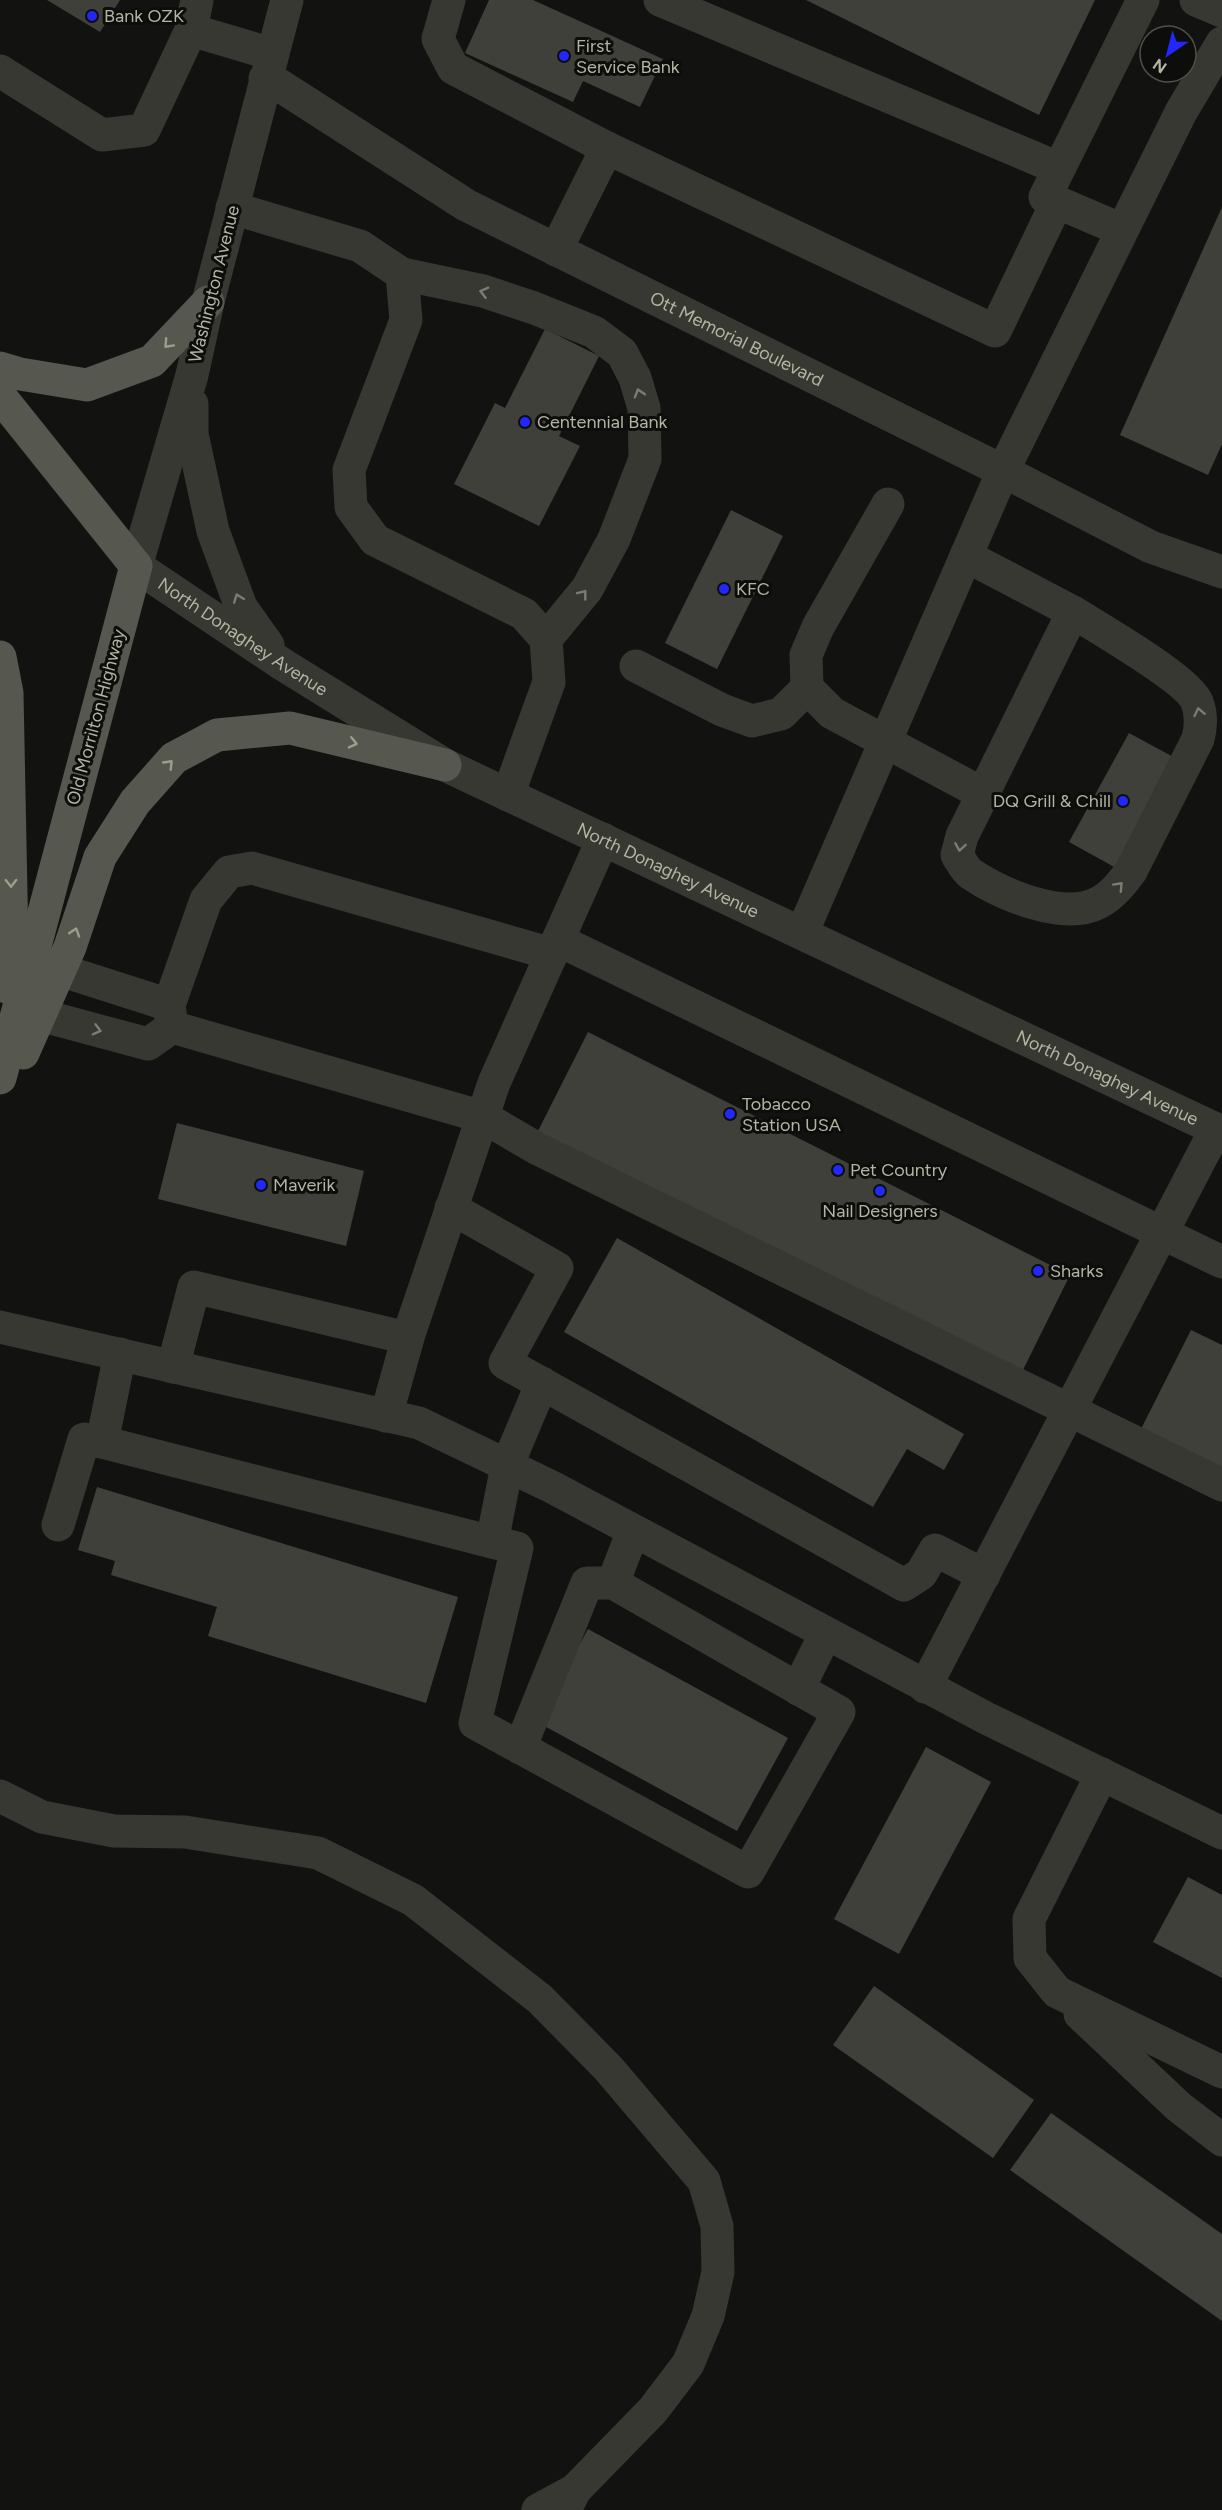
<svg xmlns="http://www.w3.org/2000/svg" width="1222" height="2510" font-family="Figtree,sans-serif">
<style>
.building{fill:#40403b}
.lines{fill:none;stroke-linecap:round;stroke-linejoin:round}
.minor{stroke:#373832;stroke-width:33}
.major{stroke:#56574e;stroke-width:33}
.oneway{stroke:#7c7c70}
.oneway2{stroke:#9c9d8d}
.poi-dot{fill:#2227fa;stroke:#0d0e0c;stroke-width:2}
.labels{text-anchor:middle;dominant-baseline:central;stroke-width:6;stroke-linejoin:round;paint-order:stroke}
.poi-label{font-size:18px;fill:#b4b4a2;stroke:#0d0e0c;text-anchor:start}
.street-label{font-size:18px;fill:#b4b4a2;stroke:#0d0e0c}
</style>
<rect width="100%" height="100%" fill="#121311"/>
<!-- building -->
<g class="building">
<path d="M47 0H120L100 32Z"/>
<path d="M489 0H533L663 59 640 107 583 81 573 102 465 53Z"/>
<path d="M806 0H1095L1039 115Z"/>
<path d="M1222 207V444L1208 475 1120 435Z"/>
<path d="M545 329 599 356 559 436 580 446 539 526 454 484 495 403 505 408Z"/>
<path d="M731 510 783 536 717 669 665 643Z"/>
<path d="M1129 733 1177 759 1116 868 1069 842Z"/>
<path d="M588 1032 1070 1275 1019 1378 536 1135Z"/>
<path d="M177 1123 364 1171 346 1246 158 1199Z"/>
<path d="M617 1238 964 1434 944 1470 907 1449 873 1507 564 1332Z"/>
<path d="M1191 1330 1222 1345V1475L1139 1433Z"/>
<path d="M97 1487 458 1597 426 1703 208 1636 217 1607 111 1575 115 1561 78 1550Z"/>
<path d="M588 1629 788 1738 737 1831 537 1722Z"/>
<path d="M926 1747 991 1782 899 1954 834 1919Z"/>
<path d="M1188 1877 1222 1895V1978L1153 1942Z"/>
<path d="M874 1986 1034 2100 993 2158 833 2045Z"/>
<path d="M1051 2113 1222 2234V2321L1010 2170Z"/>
</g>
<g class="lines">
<!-- minor -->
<g class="minor">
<path id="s1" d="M287 0 208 302 192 375 136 566 282 664 445 765 1222 1132"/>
<path d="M449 0 438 39 453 68 607 148 556 250"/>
<path d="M660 0 1058 168"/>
<path d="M1196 0 1222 11"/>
<path d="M191 30 272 54"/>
<path d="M0 71 102 135 144 130 191 30 197 0"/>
<path id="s2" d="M265 78 276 83 466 205 1003 471 1151 547 1222 572"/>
<path d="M607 148 995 331 1057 202"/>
<path d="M232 208 360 246 402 274 406 320 349 470 351 507 375 540 524 614 546 639 549 682 508 795"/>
<path d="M1122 230 1045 197 1143 0"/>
<path d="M402 274 483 291 534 308 594 332 622 353 635 378 644 408 645 459 614 539 587 589 546 639"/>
<path d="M192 404V434L213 531 241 607 268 645"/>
<path d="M888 504 818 627 806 655 807 688 832 713 983 794 1073 612 966 556"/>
<path d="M636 666 722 710 752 721 781 714 807 688"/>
<path d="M983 794 962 836 957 855C961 861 965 870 971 874 1001 894 1063 921 1098 903 1112 896 1122 883 1131 871L1198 739C1201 726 1202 715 1197 702 1188 679 1098 628 1073 612"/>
<path d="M802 933 1003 471 1181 112 1222 43"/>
<path d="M558 940 1222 1262"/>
<path d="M60 970 169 1005 172 1026"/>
<path d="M169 1005 206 900 229 872 252 868 552 954"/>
<path d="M40 1015 148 1044 172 1027"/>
<path d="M172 1027 483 1117 538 1149 1222 1485"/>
<path d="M451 1208 557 1268 505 1363 904 1585 921 1574 935 1550 984 1575"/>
<path d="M0 1327 419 1423 552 1487 986 1718 1222 1833"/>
<path d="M173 1367 194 1287 407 1338"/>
<path d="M386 1416 409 1334 494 1083 603 839"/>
<path d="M102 1442 492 1542 507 1466 542 1383"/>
<path d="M58 1525 84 1439 102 1442 120 1354"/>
<path d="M492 1542 517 1548 475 1723 748 1872 839 1712 613 1583H587L520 1748"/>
<path d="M613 1583 633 1531"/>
<path d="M925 1687 1216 1129"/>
<path d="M798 1689 826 1633"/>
<path d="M1102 1774 1029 1919 1030 1958 1057 1992 1222 2072"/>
<path d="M0 1796 42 1817 114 1831 185 1832 318 1853 413 1900 540 1999 608 2068 704 2181 717 2226 718 2272 708 2316 688 2364 653 2410 575 2490 565 2510"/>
<path d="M1080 2014 1179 2107 1222 2140"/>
<path d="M538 2510 575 2490"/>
</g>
<!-- major -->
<g class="major">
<path d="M0 368 20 374 87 385 152 361 208 302"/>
<path d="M0 396 136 566 0 1078"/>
<path d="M0 657 7 693 12 945 6 987"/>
<path d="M23 1053 70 947 100 857 135 802 174 758 217 735 290 728 445 765"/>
</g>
</g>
<!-- one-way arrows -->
<defs><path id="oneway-chevron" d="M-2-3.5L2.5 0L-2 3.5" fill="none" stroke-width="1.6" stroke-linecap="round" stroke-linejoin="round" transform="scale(1.5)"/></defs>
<g class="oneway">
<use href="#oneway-chevron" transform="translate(484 292) rotate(-165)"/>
<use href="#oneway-chevron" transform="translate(639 393) rotate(-107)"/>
<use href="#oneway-chevron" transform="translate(583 594) rotate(-52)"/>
<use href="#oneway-chevron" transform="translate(238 598) rotate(-111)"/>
<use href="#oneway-chevron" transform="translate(1199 712) rotate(-102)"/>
<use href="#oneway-chevron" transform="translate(960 847) rotate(99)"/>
<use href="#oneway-chevron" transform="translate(1119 886) rotate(-47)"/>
<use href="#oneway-chevron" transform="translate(97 1030) rotate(15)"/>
</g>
<g class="oneway2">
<use href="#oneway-chevron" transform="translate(168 344) rotate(133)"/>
<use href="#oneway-chevron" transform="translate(353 743) rotate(13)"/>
<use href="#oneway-chevron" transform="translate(169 764) rotate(-46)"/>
<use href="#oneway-chevron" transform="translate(11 883) rotate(89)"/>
<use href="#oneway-chevron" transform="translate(75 932) rotate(-72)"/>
</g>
<!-- markers -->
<g class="poi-dot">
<circle cx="92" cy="16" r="6"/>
<circle cx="564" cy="56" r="6"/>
<circle cx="525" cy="422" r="6"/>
<circle cx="724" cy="589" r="6"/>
<circle cx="1123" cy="801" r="6"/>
<circle cx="730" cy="1114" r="6"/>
<circle cx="838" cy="1170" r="6"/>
<circle cx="261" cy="1185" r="6"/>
<circle cx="880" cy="1191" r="6"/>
<circle cx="1038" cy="1271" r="6"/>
</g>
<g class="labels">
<!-- poi labels -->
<g class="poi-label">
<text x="104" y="16">Bank OZK</text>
<text x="576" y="46">First<tspan x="576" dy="21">Service Bank</tspan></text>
<text x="537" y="422">Centennial Bank</text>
<text x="736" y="589">KFC</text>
<text x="1111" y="801" text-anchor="end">DQ Grill &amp; Chill</text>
<text x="742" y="1104">Tobacco<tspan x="742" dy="21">Station USA</tspan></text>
<text x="850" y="1170">Pet Country</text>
<text x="273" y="1185">Maverik</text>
<text x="880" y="1211" text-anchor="middle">Nail Designers</text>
<text x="1050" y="1271">Sharks</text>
</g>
<!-- street labels -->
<g class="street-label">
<text transform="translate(214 284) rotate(-76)">Washington Avenue</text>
<text stroke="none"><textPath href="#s2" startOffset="540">Ott Memorial Boulevard</textPath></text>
<text stroke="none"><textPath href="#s1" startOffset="714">North Donaghey Avenue</textPath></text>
<text transform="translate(96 717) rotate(-75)">Old Morrilton Highway</text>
<text stroke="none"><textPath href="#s1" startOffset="1200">North Donaghey Avenue</textPath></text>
<text stroke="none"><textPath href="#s1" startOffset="1686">North Donaghey Avenue</textPath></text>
</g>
</g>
<!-- north arrow -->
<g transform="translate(1168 54) rotate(215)"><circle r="28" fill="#0d0e0c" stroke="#505048" stroke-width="1.5"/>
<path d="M0-4.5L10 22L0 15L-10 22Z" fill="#2227fa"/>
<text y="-9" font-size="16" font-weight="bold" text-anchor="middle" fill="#b4b4a2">N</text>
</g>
</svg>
